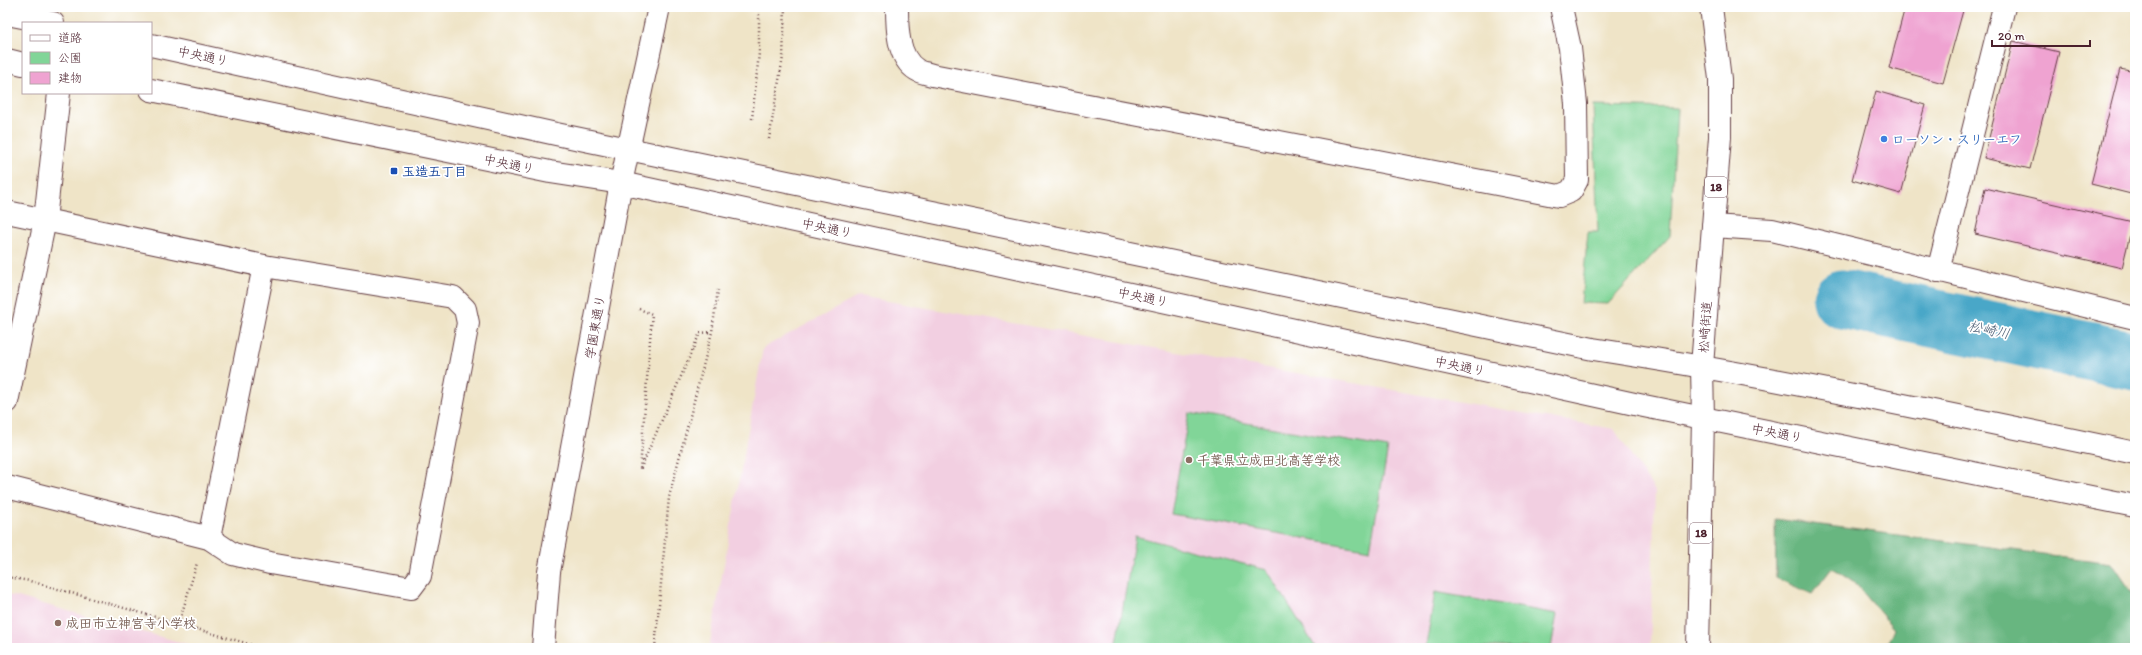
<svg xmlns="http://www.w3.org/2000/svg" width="2142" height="655" font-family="Itim,'Klee One',sans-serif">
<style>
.built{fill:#f2cfe1}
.green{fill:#81d598;stroke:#667a62}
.forest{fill:#68b680;stroke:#596a56}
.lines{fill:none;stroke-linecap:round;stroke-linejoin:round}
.river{stroke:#49a7c8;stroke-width:59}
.building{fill:#efa3d1}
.street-casing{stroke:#633d42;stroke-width:24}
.secondary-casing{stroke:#633d42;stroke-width:24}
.primary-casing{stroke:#633d42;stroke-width:24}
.path{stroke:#633d42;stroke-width:2.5;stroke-dasharray:1 3;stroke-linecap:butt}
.street{stroke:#fff;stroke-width:22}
.secondary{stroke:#fff;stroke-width:22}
.primary{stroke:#fff;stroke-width:22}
.shop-dot{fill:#3f7fe0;stroke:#fff;stroke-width:1.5}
.transit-dot{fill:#1a4fb4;stroke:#fff;stroke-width:1.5}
.education-dot{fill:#8d6e63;stroke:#fff;stroke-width:1.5}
.labels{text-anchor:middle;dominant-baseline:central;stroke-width:3.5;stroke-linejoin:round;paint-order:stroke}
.shield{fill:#fff;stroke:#80626b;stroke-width:1}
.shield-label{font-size:12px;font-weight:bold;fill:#4a1f2b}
.street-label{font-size:13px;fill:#4a1f2b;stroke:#fff}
.shop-label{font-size:13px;font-weight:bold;fill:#366cbe;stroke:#fff;text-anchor:start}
.transit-label{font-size:13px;font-weight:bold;fill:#164399;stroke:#fff;text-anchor:start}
.education-label{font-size:13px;font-weight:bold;fill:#785e54;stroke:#fff;text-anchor:start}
.water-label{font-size:14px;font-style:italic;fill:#4a5c72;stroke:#fff}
</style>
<rect width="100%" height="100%" fill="#fff"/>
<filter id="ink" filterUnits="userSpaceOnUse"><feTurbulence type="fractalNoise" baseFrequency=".025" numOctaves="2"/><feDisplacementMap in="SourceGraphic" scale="8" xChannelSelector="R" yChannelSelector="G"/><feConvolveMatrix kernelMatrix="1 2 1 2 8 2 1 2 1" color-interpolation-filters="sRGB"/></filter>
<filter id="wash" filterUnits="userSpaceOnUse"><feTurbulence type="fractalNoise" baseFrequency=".012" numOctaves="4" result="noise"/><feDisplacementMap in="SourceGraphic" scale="16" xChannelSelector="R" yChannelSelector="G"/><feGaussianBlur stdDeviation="0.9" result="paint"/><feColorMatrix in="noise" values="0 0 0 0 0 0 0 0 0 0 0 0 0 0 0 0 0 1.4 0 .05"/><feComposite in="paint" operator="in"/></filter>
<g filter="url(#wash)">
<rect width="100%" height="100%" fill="#efe4c7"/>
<!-- built -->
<g class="built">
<path d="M859 296 1614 429 1655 491 1650 648H709L763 348Z"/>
<path d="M7 595 18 597 201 648H7Z"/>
</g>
<!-- green -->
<g class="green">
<path d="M1593 106 1677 108 1670 236 1608 304 1581 303 1588 232H1598Z"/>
<path d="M1189 413 1388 448 1370 550 1171 514Z"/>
<path d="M1135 536 1267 570 1316 648H1116Z"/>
<path d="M1435 592 1557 614 1551 648 1426 646Z"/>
</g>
<!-- forest -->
<path class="forest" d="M1775 519 2112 563 2135 597V648H1884L1894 629 1856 584 1832 568 1812 594 1776 578Z"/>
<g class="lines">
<!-- river -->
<path class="river" d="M1842 299 2135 361"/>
</g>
<g id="blocks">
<!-- building -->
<g class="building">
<path d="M1905 7H1964L1943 83 1889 68Z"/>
<path d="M2013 41 2059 52 2030 169 1984 158Z"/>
<path d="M2120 69 2135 72V195L2091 184Z"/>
<path d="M1876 91 1925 105 1901 194 1852 180Z"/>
<path d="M1985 188 2133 222 2122 268 1975 234Z"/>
</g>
</g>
</g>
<g filter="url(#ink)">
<use href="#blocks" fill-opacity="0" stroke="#633d42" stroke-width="1"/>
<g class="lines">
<defs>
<g id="street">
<path d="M897 7C897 26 897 58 917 70 921 73 927 73 932 75L1559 196 1571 191 1577 180 1576 104 1570 48 1561 7"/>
<path d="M7 212 264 266 453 297 465 309 468 323 420 576 411 588 270 563 233 554 209 538 7 487"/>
<path d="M1713 226 1772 230 2135 318"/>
<path d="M1938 271 2004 7"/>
<path d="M7 402 45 220 59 93"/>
<path d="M209 538 264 266"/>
</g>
<g id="secondary">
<path d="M7 14 53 23"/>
<path d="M151 45 556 134 1593 349C1775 377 1955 415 2135 453"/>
<path d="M7 60 23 64"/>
<path d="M151 90 550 172 621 183 1639 405 2135 506"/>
<path d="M543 648 549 572 621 183 659 7"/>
</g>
<path id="primary" d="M1698 648 1703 419 1702 366 1720 137V79L1711 7"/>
</defs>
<!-- street casing -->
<use href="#street" class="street-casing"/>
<!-- secondary casing -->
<use href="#secondary" class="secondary-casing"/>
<!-- primary casing -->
<use href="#primary" class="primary-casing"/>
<!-- path -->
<g class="path">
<path d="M752 119 759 53V7"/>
<path d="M769 139 783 57 785 7"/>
<path d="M639 309 652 314 640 470 700 333 712 332"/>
<path d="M7 577 30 581 263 648"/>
<path d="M179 623 197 563"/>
<path d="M655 648 669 497 712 332 718 290"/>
</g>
<!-- street -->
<use href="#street" class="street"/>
<!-- secondary -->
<use href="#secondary" class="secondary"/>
<!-- primary -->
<use href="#primary" class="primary"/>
</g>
</g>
<!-- markers -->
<circle class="shop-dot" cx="1884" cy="139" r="4"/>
<rect class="transit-dot" x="390" y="167" width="8" height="8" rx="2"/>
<g class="education-dot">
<circle cx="1189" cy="460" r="4"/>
<circle cx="58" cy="623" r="4"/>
</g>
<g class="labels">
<!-- shield labels -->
<g class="shield">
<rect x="1705" y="177" width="22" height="20" rx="3"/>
<rect x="1690" y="523" width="22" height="20" rx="3"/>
</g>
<g class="shield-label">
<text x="1716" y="187">18</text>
<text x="1701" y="533">18</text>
</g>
<!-- street labels -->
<g class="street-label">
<text transform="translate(203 56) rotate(12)">中央通り</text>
<text transform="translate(509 164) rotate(12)">中央通り</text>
<text transform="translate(827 228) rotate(12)">中央通り</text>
<text transform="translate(1143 297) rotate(12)">中央通り</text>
<text transform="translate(595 327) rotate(-80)">学園東通り</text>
<text transform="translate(1705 327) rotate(-86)">松崎街道</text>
<text transform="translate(1460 366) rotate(12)">中央通り</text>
<text transform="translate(1777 433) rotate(11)">中央通り</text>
</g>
<!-- shop labels -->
<g class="shop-label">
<text x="1892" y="139">ローソン・スリーエフ</text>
</g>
<!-- transit labels -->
<g class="transit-label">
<text x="402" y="171">玉造五丁目</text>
</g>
<!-- education labels -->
<g class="education-label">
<text x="1197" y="460">千葉県立成田北高等学校</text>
<text x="66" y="623">成田市立神宮寺小学校</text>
</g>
<!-- water labels -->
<g class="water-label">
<text transform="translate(1989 330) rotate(12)">松崎川</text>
</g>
</g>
<!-- margin -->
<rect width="2142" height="655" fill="none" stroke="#fff" stroke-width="24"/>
<!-- legend -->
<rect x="22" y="22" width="130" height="72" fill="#ffffff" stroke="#b7a5aa"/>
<rect x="30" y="35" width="20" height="6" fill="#ffffff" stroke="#b7a5aa"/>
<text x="58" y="42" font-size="12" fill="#4a1f2b">道路</text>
<rect x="30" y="52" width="20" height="12" fill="#81d598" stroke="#b7a5aa"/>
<text x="58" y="62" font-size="12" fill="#4a1f2b">公園</text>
<rect x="30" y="72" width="20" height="12" fill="#efa3d1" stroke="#b7a5aa"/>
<text x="58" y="82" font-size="12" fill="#4a1f2b">建物</text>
<!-- scale -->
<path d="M1992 40v6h98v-6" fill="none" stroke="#4a1f2b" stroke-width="2"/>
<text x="1998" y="40" font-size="12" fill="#4a1f2b" stroke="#ffffff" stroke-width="3" paint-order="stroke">20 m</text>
</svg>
